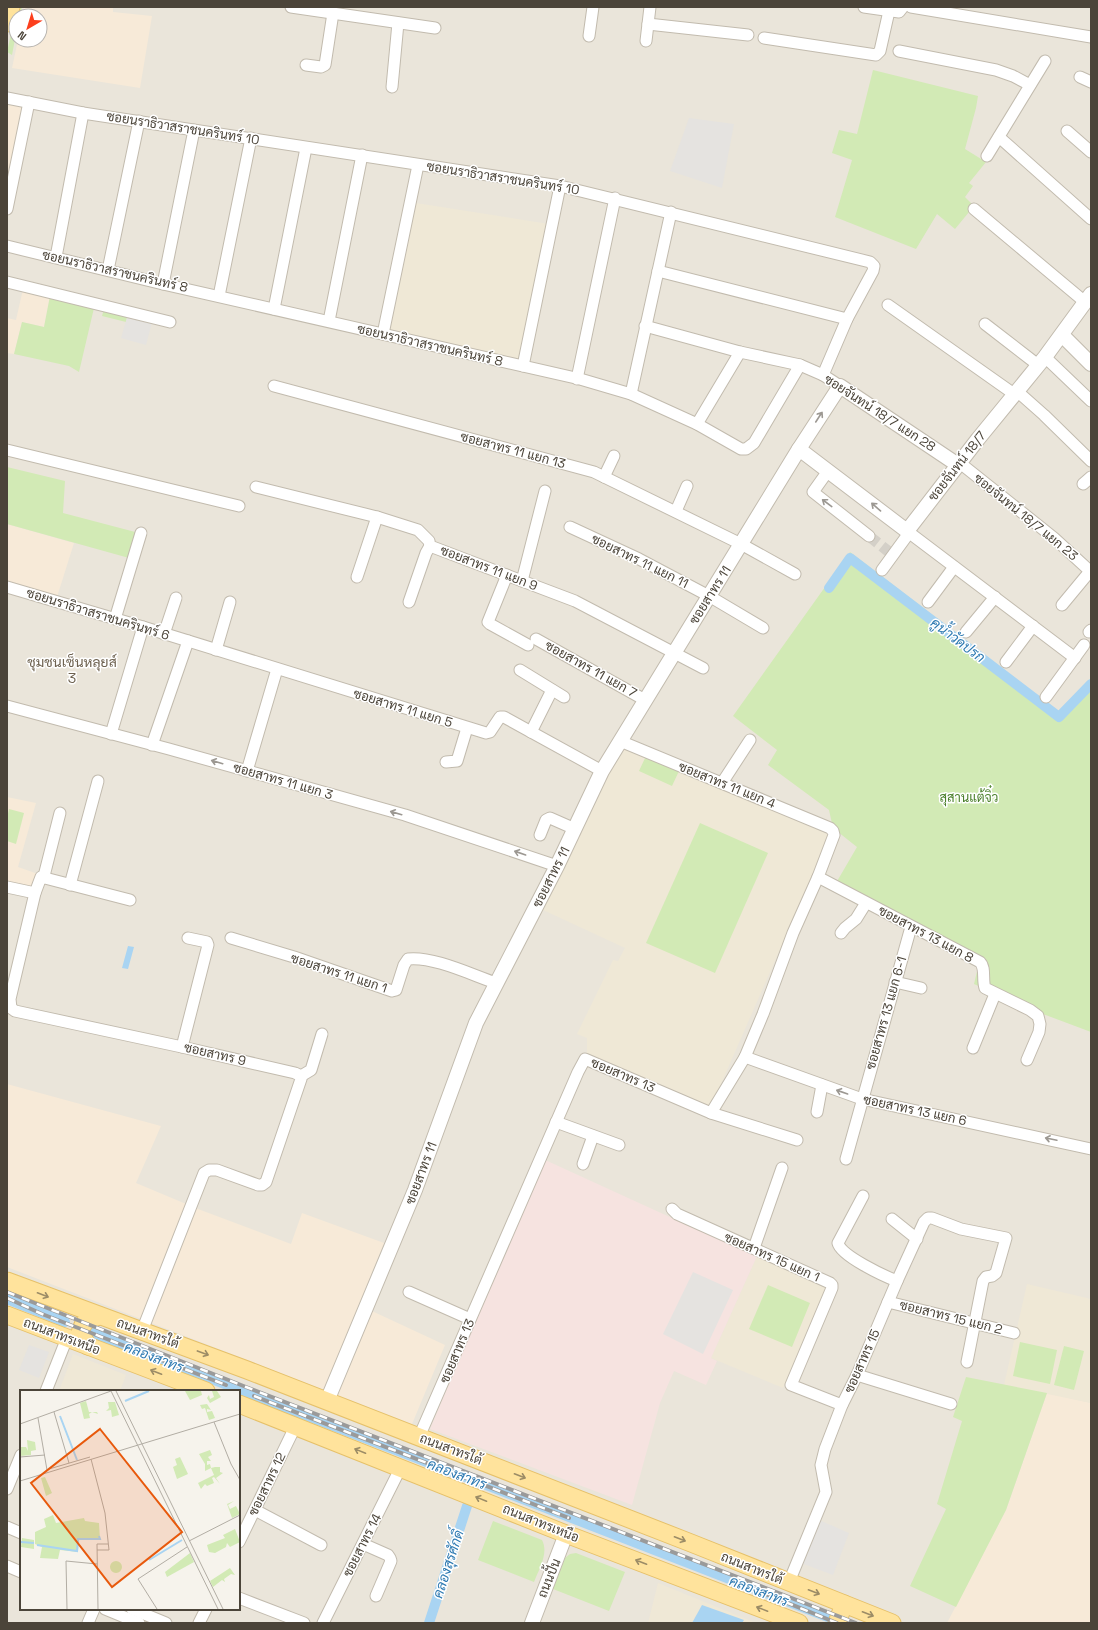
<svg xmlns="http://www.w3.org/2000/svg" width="1098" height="1630" font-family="'Space Grotesk',Sarabun,sans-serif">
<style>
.residential{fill:#eae5da;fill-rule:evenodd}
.commercial{fill:#f7ead8}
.education{fill:#efe8d6}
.medical{fill:#f6e3e0}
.green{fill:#d2eab5}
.parking{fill:#e5e3e0}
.water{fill:#a9d4f2}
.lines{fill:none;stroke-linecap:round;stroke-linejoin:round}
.canal{stroke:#a9d4f2;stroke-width:10}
.minor-tunnel{stroke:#d4d0c8;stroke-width:11;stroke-dasharray:11 5.5;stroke-linecap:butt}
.minor-casing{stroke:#c2bbae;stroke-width:13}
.tertiary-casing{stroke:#c2bbae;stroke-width:16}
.primary-casing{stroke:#e6c16a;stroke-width:19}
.minor{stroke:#fff;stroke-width:11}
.tertiary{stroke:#fff;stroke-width:14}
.primary{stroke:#ffe39c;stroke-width:17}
.rail-casing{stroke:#9a9a9a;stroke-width:4}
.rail{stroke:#fff;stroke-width:2.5;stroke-dasharray:8;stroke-linecap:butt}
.oneway{stroke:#9c9892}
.oneway2{stroke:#9c8c66}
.labels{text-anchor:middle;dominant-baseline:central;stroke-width:3;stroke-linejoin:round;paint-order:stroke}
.street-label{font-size:13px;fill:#4b4439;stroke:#fff}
.park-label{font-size:13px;fill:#4a7f2a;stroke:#fff}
.water-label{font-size:14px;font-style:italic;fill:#2e7ab2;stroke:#fff}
.neighbourhood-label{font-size:14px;fill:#6e6250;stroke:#fff}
.inset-river{fill:none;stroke:#a9d4f2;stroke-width:2}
.inset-road{fill:none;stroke:#b2ada4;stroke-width:1}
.view{fill:#e8590c;fill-opacity:0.15;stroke:#e8590c;stroke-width:2}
.inset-edge{fill:none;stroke:#4b4439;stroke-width:2}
</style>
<rect width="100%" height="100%" fill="#f6f3ec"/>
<!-- residential -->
<path class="residential" d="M7 7H1091V1623H7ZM16 16H40V40H16ZM21 1391H239V1609H21Z"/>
<!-- commercial -->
<g class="commercial">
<path d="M24 7H113V12L152 16 140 88 12 68 18 40H40V16H23Z"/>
<path d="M7 100 26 103 7 202Z"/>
<path d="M23 289 50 296 44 327 22 322 14 354 7 353V318L16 320Z"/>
<path d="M7 524 74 543 57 597 7 585Z"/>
<path d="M7 797 36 803 18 867 38 874 33 890 7 884Z"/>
<path d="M7 1084 161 1126 136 1183 198 1209 291 1244 302 1213 384 1243 359 1305 445 1345 412 1424 7 1267Z"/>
<path d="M1047 1393 1091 1403V1623H947L1006 1510Z"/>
</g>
<!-- education -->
<g class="education">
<path d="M416 203 549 224 520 360 389 331Z"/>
<path d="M622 745 830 835 710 1109 587 1056V1038L577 1034 613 960 618 961 625 948 541 909Z"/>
<path d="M758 1254 830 1286 783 1388 711 1358Z"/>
<path d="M1027 1284 1091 1299V1403L1004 1385Z"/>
<path d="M73 1354 126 1375 120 1391H59Z"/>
<path d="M658 1583 756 1623H648Z"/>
</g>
<!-- medical -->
<path class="medical" d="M543 1159 709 1235 758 1254 711 1358 717 1361 706 1385 674 1371 660 1403 632 1505 430 1429Z"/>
<!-- green -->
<g class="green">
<path d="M17 7H22L20 16H16V34L12 55 7 52Z"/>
<path d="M873 70 978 96 976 108 965 149 986 162 969 183 973 186 965 197 974 206 955 229 937 214 916 249 835 217 852 160 832 153 839 130 857 134Z"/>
<path d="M50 296 94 308 79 372 69 366 14 354 22 322 44 327Z"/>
<path d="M104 309 128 314 126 322 102 316Z"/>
<path d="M7 467 65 481 63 513 139 533 129 558 7 524Z"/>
<path d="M850 552 1059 712 1091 678V1032L1035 1011 974 984 980 959 836 883 857 847 833 828 829 810 768 765 777 750 733 716Z"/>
<path d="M646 756 679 771 672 786 639 771Z"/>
<path d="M9 809 24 813 16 844 7 841V818Z"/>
<path d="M700 823 768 853 715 973 646 943Z"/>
<path d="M768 1285 810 1303 792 1347 749 1329Z"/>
<path d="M1020 1342 1057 1350 1050 1384 1013 1376Z"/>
<path d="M1064 1346 1084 1351 1074 1390 1054 1385Z"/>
<path d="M966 1377 1047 1393 1006 1510 956 1607 910 1586 946 1509 937 1504 962 1421 953 1417Z"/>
<path d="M493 1521 542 1540C549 1553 539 1569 534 1582L478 1560Z"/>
<path d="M576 1553 625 1572 609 1611 553 1589 565 1558 570 1554Z"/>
</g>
<!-- parking -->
<g class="parking">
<path d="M689 118 734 124 722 188 670 171Z"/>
<path d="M128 314 153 319 146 345 121 338Z"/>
<path d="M693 1272 733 1290 703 1354 663 1334Z"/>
<path d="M29 1345 49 1352 39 1378 19 1370Z"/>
<path d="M819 1520 849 1533 833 1575 801 1563Z"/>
</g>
<!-- water -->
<g class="water">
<path d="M128 946 134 947 128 969 122 968Z"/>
<path d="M702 1605 744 1620 742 1623H692Z"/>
</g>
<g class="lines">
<!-- canal -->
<g class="canal">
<path d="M829 588 850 558 1059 717 1091 684"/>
<path d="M7 1299 65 1322"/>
<path d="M85 1330 828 1617"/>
<path d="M429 1623 467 1506"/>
</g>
<!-- minor-tunnel -->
<path class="minor-tunnel" d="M869 536 893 555"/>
<defs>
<g id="minor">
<path d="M291 7 435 28"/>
<path d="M864 7 899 12 903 7"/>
<path d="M911 7 1091 37"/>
<path d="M648 24 748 35"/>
<path d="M589 36 593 7"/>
<path d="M764 38 876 55 880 51 889 11"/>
<path d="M646 41 650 7"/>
<path d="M899 51 996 70 1013 76 1030 85"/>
<path d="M306 65 321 67 325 65 333 13"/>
<path d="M1080 77 1091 82"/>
<path d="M392 87 398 23"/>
<path d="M7 98 83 113 560 186 870 262 874 266 873 271 847 319 823 375"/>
<path d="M1067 131 1091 152"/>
<path d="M999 137 1091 219"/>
<path d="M987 156 1045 61"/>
<path d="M7 209 29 102"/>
<path d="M974 209 1085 302"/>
<path d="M7 246 163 284 580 379 631 394 697 424 741 449H746L754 443 800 365"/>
<path d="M56 257 83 113"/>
<path d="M108 270 139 121"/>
<path d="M658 271 847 319"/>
<path d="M7 282 170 322"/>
<path d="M163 284 194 130"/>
<path d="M219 296 251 138"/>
<path d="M888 305 1014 394"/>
<path d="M274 309 306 148"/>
<path d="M329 321 362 155"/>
<path d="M985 324 1038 365"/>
<path d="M645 326 740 352 800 365 823 375 840 386"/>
<path d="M383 334 418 165"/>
<path d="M1045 357 1091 401"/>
<path d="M523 366 560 186"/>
<path d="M577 379 615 198"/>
<path d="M274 386 594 472 741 544 795 574"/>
<path d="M1017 391 1044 415 1091 461"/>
<path d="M631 394 671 212"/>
<path d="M697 424 740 352"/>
<path d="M7 450 239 506"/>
<path d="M960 463 1054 538 1091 572"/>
<path d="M828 471 813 492 869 536"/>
<path d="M604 477 614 456"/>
<path d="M1083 484 1091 477"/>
<path d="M256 487 377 517 418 530 429 541 430 546 575 601 703 668"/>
<path d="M676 511 687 486"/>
<path d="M570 527 639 559 709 596 763 628"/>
<path d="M907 531 1075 658"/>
<path d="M882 570 909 533"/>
<path d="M507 575 488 622 490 624 528 645"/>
<path d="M357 577 377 517"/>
<path d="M522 581 545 491"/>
<path d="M7 587 143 627 486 733 490 732 500 717H504L602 771"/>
<path d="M409 602 426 553 430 546"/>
<path d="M928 602 954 567"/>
<path d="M1062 605 1091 570"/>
<path d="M115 619 141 533"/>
<path d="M966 632 995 597"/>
<path d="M1089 632 1091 630"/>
<path d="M164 634 176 598"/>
<path d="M536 639 645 700"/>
<path d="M216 650 230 602"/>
<path d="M1006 662 1033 626"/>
<path d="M520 670 564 697"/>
<path d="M1046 697 1084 645"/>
<path d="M7 706 169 749 405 815 557 866"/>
<path d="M531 732 552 690"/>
<path d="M111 734 143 627"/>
<path d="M620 741 830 828 833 831 834 835 818 877 793 933 763 1014 745 1057 711 1113"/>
<path d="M152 745 188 641"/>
<path d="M446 762 457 761 467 728"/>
<path d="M247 771 277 669"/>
<path d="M722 783 750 740"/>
<path d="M540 835 546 820 550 818 575 829"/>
<path d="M44 876 60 813"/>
<path d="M818 877 980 962C986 968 982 980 985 988L1030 1010 1038 1016 1040 1024 1039 1032 1027 1060"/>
<path d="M70 885 98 781"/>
<path d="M7 887 35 893"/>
<path d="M130 900 41 877 35 893 10 999 11 1008 15 1011 182 1047 295 1073 301 1076V1079L266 1182 262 1185H258L217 1170H209L204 1173 142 1331"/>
<path d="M841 933 845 928 856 919 866 903"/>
<path d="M231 938 294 957 392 991 396 990 404 965 408 959C433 956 472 975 496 983"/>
<path d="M895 982 921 988"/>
<path d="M182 1047 208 945 207 942 188 938"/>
<path d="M973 1048 995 994"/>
<path d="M745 1057 862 1099 1091 1149"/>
<path d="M301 1076 311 1070 322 1034"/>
<path d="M817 1112 822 1085"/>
<path d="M556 1122 619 1145"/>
<path d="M846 1159 911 927"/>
<path d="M583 1164 593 1136"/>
<path d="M863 1196 838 1243C841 1256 884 1276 897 1281"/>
<path d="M672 1209 677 1214 830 1283 832 1285V1288L791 1385 842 1405"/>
<path d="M892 1219 917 1239"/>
<path d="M754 1248 782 1168"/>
<path d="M409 1292 470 1319"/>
<path d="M888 1302 1014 1333"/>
<path d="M857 1375 951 1404"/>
<path d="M46 1391 67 1338"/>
<path d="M419 1437 578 1072 585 1059 711 1113 797 1140"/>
<path d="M7 1489 21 1455"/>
<path d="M255 1510 321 1545"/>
<path d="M7 1527 21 1533"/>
<path d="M239 1542 296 1425"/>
<path d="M363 1544 388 1555 390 1558 391 1561 376 1596"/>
<path d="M7 1566 21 1572"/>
<path d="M789 1582 826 1492 821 1465 825 1449 842 1405 857 1375 897 1281 924 1222 928 1218H932L961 1229 1006 1238 996 1273 992 1276 986 1277 983 1281 967 1362"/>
<path d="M239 1598 304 1623"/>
<path d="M105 1609 139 1623"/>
<path d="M132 1609 166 1623"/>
<path d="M88 1623 94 1609"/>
<path d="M199 1623 206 1609"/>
<path d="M323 1623 401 1467"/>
</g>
<g id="tertiary">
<path d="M1062 335 1091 364"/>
<path d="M799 449 907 531 978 439 1045 357 1091 294"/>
<path d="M327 1401 415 1190 476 1023 557 866 602 771 799 449 840 386 958 465"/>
<path d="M532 1623 566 1534"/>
</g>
<g id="primary">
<path d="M7 23 11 7"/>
<path d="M7 1281 247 1370 691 1543 892 1623"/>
<path d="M7 1315 206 1391"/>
<path d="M88 1346 80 1333C84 1319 87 1320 100 1316"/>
<path d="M239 1404 566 1534 799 1623"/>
<path d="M837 1623 844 1604"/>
</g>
</defs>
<!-- minor casing -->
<use href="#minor" class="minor-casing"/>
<!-- tertiary casing -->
<use href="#tertiary" class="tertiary-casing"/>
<!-- primary casing -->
<use href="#primary" class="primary-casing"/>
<!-- minor -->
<use href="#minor" class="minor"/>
<!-- tertiary -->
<use href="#tertiary" class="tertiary"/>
<!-- primary -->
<use href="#primary" class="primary"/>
<defs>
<g id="rail">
<path d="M7 1292 246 1387 856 1623"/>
<path d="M7 1298 42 1314 226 1385"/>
<path d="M254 1396 569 1518"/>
<path d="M741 1584 837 1623"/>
</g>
</defs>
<!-- rail casing -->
<use href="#rail" class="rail-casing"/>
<!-- rail -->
<use href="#rail" class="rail"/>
</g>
<!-- one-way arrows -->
<defs><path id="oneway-shaft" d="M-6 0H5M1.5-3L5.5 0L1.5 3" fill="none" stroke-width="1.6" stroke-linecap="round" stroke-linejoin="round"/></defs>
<g class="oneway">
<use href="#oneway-shaft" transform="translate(819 417) rotate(-57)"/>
<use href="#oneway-shaft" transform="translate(827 503) rotate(-143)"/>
<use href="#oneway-shaft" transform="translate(876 507) rotate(-139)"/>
<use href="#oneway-shaft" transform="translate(217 762) rotate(-164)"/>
<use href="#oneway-shaft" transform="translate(396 813) rotate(-164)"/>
<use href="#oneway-shaft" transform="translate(520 853) rotate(-161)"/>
<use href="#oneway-shaft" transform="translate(842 1092) rotate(-161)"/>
<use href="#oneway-shaft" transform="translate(1051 1139) rotate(-168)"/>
</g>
<g class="oneway2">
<use href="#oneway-shaft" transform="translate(43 1295) rotate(21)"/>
<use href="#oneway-shaft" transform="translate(203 1353) rotate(20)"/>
<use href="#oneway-shaft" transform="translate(156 1372) rotate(-159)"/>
<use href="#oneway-shaft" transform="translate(360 1451) rotate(-158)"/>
<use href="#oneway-shaft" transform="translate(520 1476) rotate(21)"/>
<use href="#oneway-shaft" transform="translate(481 1499) rotate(-158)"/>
<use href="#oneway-shaft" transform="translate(680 1539) rotate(21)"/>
<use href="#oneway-shaft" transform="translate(641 1562) rotate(-159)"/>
<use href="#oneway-shaft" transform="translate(814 1592) rotate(21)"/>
<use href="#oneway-shaft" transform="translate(762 1609) rotate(-159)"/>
<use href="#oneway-shaft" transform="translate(868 1614) rotate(21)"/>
</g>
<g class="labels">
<!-- street labels -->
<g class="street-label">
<text transform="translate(183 128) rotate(9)">ซอยนราธิวาสราชนครินทร์ 10</text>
<text transform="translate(503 178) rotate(9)">ซอยนราธิวาสราชนครินทร์ 10</text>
<text transform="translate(115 271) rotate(13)">ซอยนราธิวาสราชนครินทร์ 8</text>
<text transform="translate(430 345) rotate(13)">ซอยนราธิวาสราชนครินทร์ 8</text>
<text transform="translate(880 413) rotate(33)">ซอยจันทน์ 18/7 แยก 28</text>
<text transform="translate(513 450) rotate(15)">ซอยสาทร 11 แยก 13</text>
<text transform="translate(957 466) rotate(-52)">ซอยจันทน์ 18/7</text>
<text transform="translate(1026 517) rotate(39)">ซอยจันทน์ 18/7 แยก 23</text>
<text transform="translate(640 561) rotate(26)">ซอยสาทร 11 แยก 11</text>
<text transform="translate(489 568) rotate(21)">ซอยสาทร 11 แยก 9</text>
<text transform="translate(710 595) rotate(-58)">ซอยสาทร 11</text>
<text transform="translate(98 614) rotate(17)">ซอยนราธิวาสราชนครินทร์ 6</text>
<text transform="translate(591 669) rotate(29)">ซอยสาทร 11 แยก 7</text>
<text transform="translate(403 708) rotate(17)">ซอยสาทร 11 แยก 5</text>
<text transform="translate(283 781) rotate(16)">ซอยสาทร 11 แยก 3</text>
<text transform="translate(727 785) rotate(22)">ซอยสาทร 11 แยก 4</text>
<text transform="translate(551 877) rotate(-63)">ซอยสาทร 11</text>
<text transform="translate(926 934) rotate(28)">ซอยสาทร 13 แยก 8</text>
<text transform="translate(339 973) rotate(18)">ซอยสาทร 11 แยก 1</text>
<text transform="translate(886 1013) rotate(-74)">ซอยสาทร 13 แยก 6-1</text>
<text transform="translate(215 1054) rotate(13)">ซอยสาทร 9</text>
<text transform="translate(623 1075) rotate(23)">ซอยสาทร 13</text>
<text transform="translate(915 1110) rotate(12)">ซอยสาทร 13 แยก 6</text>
<text transform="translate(421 1173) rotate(-69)">ซอยสาทร 11</text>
<text transform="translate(772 1257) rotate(24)">ซอยสาทร 15 แยก 1</text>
<text transform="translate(951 1317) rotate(14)">ซอยสาทร 15 แยก 2</text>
<text transform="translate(148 1333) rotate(20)">ถนนสาทรใต้</text>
<text transform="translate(62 1336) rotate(21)">ถนนสาทรเหนือ</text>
<text transform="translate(457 1351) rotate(-67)">ซอยสาทร 13</text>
<text transform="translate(862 1361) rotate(-66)">ซอยสาทร 15</text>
<text transform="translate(451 1449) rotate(21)">ถนนสาทรใต้</text>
<text transform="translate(267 1484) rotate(-64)">ซอยสาทร 12</text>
<text transform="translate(541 1523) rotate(22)">ถนนสาทรเหนือ</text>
<text transform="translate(362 1545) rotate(-63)">ซอยสาทร 14</text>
<text transform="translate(752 1568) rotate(22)">ถนนสาทรใต้</text>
<text transform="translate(549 1578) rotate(-68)">ถนนปั้น</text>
</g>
<!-- park labels -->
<g class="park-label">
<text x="969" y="797">สุสานแต้จิ๋ว</text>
</g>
<!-- water labels -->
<g class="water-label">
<text transform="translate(958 640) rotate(37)">คูน้ำวัดปรก</text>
<text transform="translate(154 1357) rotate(21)">คลองสาทร</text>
<text transform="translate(457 1474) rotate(21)">คลองสาทร</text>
<text transform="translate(448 1564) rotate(-72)">คลองสุรศักดิ์</text>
<text transform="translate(759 1591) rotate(21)">คลองสาทร</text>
</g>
<!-- neighbourhood labels -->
<g class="neighbourhood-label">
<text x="72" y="662">ชุมชนเซ็นหลุยส์<tspan x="72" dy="16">3</tspan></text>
</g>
</g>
<!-- overview -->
<g transform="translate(20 1390)">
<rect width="220" height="220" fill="#f6f3ec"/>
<path d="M165 1H181L182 5 170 10ZM192 1H197L201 7 190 13 187 8 189 5 190 9 194 7ZM66 11 69 22H77L78 24 72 22 69 24 70 28 64 29 60 13ZM88 12H95L99 25 92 27 91 20 86 21 89 18ZM187 14 191 20 187 19V22L192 21 195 28 189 30 185 18 182 19 180 15ZM7 50 15 52 16 60 11 61V65L0 66V57H6L8 61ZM190 60 192 65 188 67 191 71H187V75L190 74 191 78 185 81V74L179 64ZM160 67 168 84 157 89 153 77 157 75 155 69ZM195 77H200V82L203 83 196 88 200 94 194 87 192 88 194 93 187 96 185 94 181 99 178 93 194 85 191 78ZM25 87 32 103 26 106 21 88ZM206 111 207 114 214 111 208 115 210 119 216 116 220 124 212 128ZM33 125 36 133 64 128 65 131 79 133 80 150H59L58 162 40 160 38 169 20 168 22 157 15 154V142L26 137 24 129ZM215 139 220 152 210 157 207 153 206 157 195 163 189 162 187 155 205 148 203 145ZM2 148 14 150V159L1 157ZM170 163 174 172 147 187 145 182ZM90 177a6 6 0 1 1 12 0a6 6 0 1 1-12 0ZM210 178 215 185 211 184 204 189 205 192 202 190 193 197 190 191Z" fill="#d2eab5"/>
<path class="inset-river" d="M105 11 129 1M40 26 57 70M1 152 14 153M17 155 57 161 58 149H80L79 146M129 170 162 150"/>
<path class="inset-road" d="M91 1 198 219M96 1 203 219M34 22 49 73M18 28 27 80M194 32 211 74 220 90M0 34 91 1M0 67 25 65M71 69 85 123 89 160H77M29 79 70 67M0 91 220 24M0 131V165M169 151 220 125M47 219 46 171 77 174M78 219 77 154H88M137 219 118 189 167 157"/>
<path class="view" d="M80 39 162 142 92 197 11 93Z"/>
<rect width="220" height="220" class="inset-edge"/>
</g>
<!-- border -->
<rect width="1098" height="1630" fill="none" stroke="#4b4439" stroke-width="16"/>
<!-- north arrow -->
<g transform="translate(28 28) rotate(218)"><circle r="19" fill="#ffffff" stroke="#b7b4b0"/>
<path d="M0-3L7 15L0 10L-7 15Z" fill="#fc3f1d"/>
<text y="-6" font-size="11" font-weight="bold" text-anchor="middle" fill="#4b4439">N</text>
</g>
</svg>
